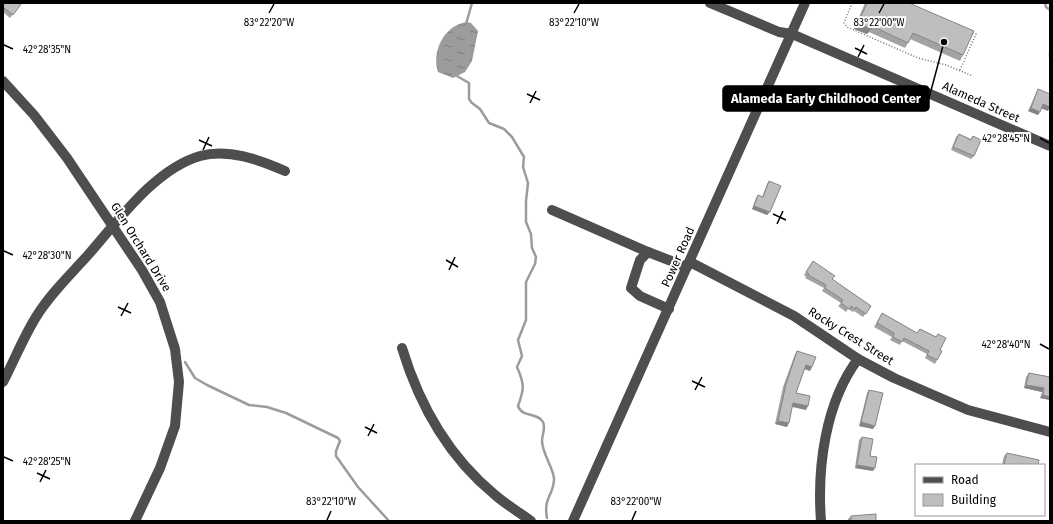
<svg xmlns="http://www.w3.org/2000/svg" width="1053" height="524" font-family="'Fira Sans',sans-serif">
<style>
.water{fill:url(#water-ripples)}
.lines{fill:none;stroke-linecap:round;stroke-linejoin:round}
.stream{stroke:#9c9c9c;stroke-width:2.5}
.path{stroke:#707070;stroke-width:1.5;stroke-dasharray:1 2;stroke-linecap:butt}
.minor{stroke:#4e4e4e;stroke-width:10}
.wall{fill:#a3a3a3}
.shaded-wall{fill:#858585}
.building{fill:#bebebe;stroke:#858585}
.ticks{fill:none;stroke:#000;stroke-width:1.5}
.labels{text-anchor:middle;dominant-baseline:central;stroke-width:4;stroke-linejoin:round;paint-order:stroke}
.street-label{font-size:12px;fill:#000;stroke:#fff}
.ticks-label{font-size:10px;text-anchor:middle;fill:#000;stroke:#fff;stroke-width:4;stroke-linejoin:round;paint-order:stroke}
.leader{fill:none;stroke:#000;stroke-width:1.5}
.callout-dot{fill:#000;stroke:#fff;stroke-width:1.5}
.callout{fill:#000;stroke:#000;stroke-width:1.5}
.callout-label{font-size:13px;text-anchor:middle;font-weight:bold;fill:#fff}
</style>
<defs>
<pattern id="water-ripples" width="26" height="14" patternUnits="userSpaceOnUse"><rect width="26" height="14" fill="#9c9c9c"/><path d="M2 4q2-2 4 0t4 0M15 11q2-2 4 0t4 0" fill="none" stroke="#7d7d7d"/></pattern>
</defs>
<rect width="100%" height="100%" fill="#fff"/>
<!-- water -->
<path class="water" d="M467 22 471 23 478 31 472 61 465 72 453 78 438 72C431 52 444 25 467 22Z"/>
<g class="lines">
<!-- stream -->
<g class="stream">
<path d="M1045 3 1046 7 1050 10"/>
<path d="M466 24 472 3"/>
<path d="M1050 53V57"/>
<path d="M456 74 457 76 469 83V99L472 103 480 109 489 123 504 129 512 137 524 157 523 167 528 183 526 201V222L531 234 532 248 536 257 535 264 526 282V320L518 340 522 356 517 367C525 385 524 389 518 406 522 418 538 412 543 422 546 429 542 434 542 441 542 453 554 469 554 479 554 495 543 497 547 518"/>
<path d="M185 362 195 378 207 385 249 405 267 407 286 413 338 438 340 441 336 451V456L358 487 389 521"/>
</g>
<!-- path -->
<g class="path">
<path d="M852 3 844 23 847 27 918 58 946 65 973 76"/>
<path d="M960 70 976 34 972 33"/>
</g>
<!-- minor -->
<g class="minor">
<path d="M710 3 779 32 792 34 1050 146"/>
<path d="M3 81 34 115 67 158 142 270 160 302 175 349 179 382 175 426 160 468 135 521"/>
<path d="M552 210 648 252"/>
<path d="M690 262 794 316 858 359 894 378 968 410 1050 432"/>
<path d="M669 309 640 296 631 288 640 260 648 252 687 267"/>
<path d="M402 348C419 404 448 456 494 494 505 504 519 512 531 521"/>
<path d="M3 382C14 361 23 338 36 317 50 294 70 275 88 255 118 221 155 169 200 156 228 148 260 160 285 171"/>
<path d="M573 521 805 3"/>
<path d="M821 521C817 468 825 403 858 359"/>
</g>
</g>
<!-- wall -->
<g class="wall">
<path d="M3 3 20 5 10 18 3 12Z"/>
<path d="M865 3H909L963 55 960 61 910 39 905 48 869 32 867 34 854 29Z"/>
<path d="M1038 89 1048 111 1041 108 1038 115 1028 111 1036 93Z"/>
<path d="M959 134 971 139 973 136 974 156 971 159 951 150 956 137Z"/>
<path d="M769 181 767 215 752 209 756 198 758 195 762 197 767 184Z"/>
<path d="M813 261 832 279 871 306 863 317 854 311 853 312 848 309 846 312 838 306 841 303 822 291 824 288 805 278 806 277 804 275Z"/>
<path d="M882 313 917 333 920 329 936 337 938 334 940 350 937 360 935 364 925 358 927 354 902 341 900 345 890 340 892 337 874 327Z"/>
<path d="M797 351 810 371 804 369 796 393 806 410 792 407 787 427 775 424 783 387 795 354Z"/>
<path d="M1029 373 1050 377V400L1040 398 1042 392 1024 388 1026 377Z"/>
<path d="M869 390 873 429 859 426 867 393Z"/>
<path d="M862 437 870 456 873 471 855 468 859 440Z"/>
<path d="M1007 453 1038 465H1002L1004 456Z"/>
<path d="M851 516 876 521H848V519Z"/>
</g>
<!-- shaded-wall -->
<g class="shaded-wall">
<path d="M858 23 871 29 867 34 854 29Z"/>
<path d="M1043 104 1050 107 1048 111 1041 108Z"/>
<path d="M1031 108 1040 112 1038 115 1028 111Z"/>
<path d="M754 206 770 212 767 215 752 209Z"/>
<path d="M806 365 812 367 810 371 803 368Z"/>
<path d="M1026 385 1044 388 1042 392 1024 388Z"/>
<path d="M1043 395 1050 397V400L1040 398Z"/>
<path d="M793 403 808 406 806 410 791 406Z"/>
<path d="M778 421 789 423 787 427 775 424Z"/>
<path d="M861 422 875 426 873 429 859 426Z"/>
<path d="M857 465 875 468 873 471 855 468Z"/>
</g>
<!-- building -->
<g class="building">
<path d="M3 3H22L13 15 3 7Z"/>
<path d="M867 3H909L974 31 963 55 913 33 908 43 872 26 871 29 858 23Z"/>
<path d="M1038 89 1050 94V107L1043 104 1040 112 1031 108Z"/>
<path d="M959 134 971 140 973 136 981 140 974 156 953 147Z"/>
<path d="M769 181 781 186 770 212 754 206 758 195 763 197Z"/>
<path d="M813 261 835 276 832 279 871 306 866 314 856 307 855 309 851 306 849 309 841 303 843 300 825 288 826 285 808 275 809 274 806 272Z"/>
<path d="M882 313 917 333 920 329 936 337 938 334 946 338 940 350 942 351 937 360 927 355 929 351 904 338 902 342 893 337 894 333 877 323Z"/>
<path d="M797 351 816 357 812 367 806 365 796 393 810 396 808 406 793 403 789 423 778 421 786 384Z"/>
<path d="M1029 373 1050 377V397L1043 395 1044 388 1026 385Z"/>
<path d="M869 390 883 393 875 426 861 422Z"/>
<path d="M862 437 873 439 870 456 877 457 875 468 857 465Z"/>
<path d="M1007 453 1039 460 1038 465H1008L1004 464Z"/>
<path d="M876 514V521H851V516Z"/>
</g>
<!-- ticks -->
<path class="ticks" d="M269 13 274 4M574 13 579 4M879 13 884 4M4 45 13 49M855 48 867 54M858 57 864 45M527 94 540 100M530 103 536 91M1040 138 1049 143M199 140 212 146M203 150 209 137M773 214 786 220M777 224 783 211M4 251 13 255M446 260 458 267M449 270 455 257M118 307 131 313M121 316 128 303M1040 344 1049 349M692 381 705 387M695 390 702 377M365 427 377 433M368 436 374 424M4 457 13 461M37 473 50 479M40 482 46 470M327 520 331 511M632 520 636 511"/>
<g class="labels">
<!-- street labels -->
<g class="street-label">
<text transform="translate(981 102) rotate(24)">Alameda Street</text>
<text transform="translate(141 247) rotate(58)">Glen Orchard Drive</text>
<text transform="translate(678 257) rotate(-66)">Power Road</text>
<text transform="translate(851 336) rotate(32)">Rocky Crest Street</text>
</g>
</g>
<g class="ticks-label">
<text x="269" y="26">83°22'20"W</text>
<text x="574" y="26">83°22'10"W</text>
<text x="879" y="26">83°22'00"W</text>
<text x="47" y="53">42°28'35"N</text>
<text x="1006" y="142">42°28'45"N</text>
<text x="47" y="259">42°28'30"N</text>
<text x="1006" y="348">42°28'40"N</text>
<text x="47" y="465">42°28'25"N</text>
<text x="331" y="505">83°22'10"W</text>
<text x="636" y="505">83°22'00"W</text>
</g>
<!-- callouts -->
<path class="leader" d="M944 42L929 98"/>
<circle class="callout-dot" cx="944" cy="42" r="4"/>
<rect class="callout" x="723" y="86" width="206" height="25" rx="4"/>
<g class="callout-label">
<text x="826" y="103">Alameda Early Childhood Center</text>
</g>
<!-- border -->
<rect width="1053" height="524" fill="none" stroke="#000000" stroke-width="8"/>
<!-- legend -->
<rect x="915" y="464" width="130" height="52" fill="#ffffff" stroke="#999999"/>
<rect x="923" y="477" width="20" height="6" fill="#4e4e4e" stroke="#999999"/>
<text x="951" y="484" font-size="12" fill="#000000">Road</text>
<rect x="923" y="494" width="20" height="12" fill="#bebebe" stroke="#999999"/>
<text x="951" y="504" font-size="12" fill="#000000">Building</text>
</svg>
